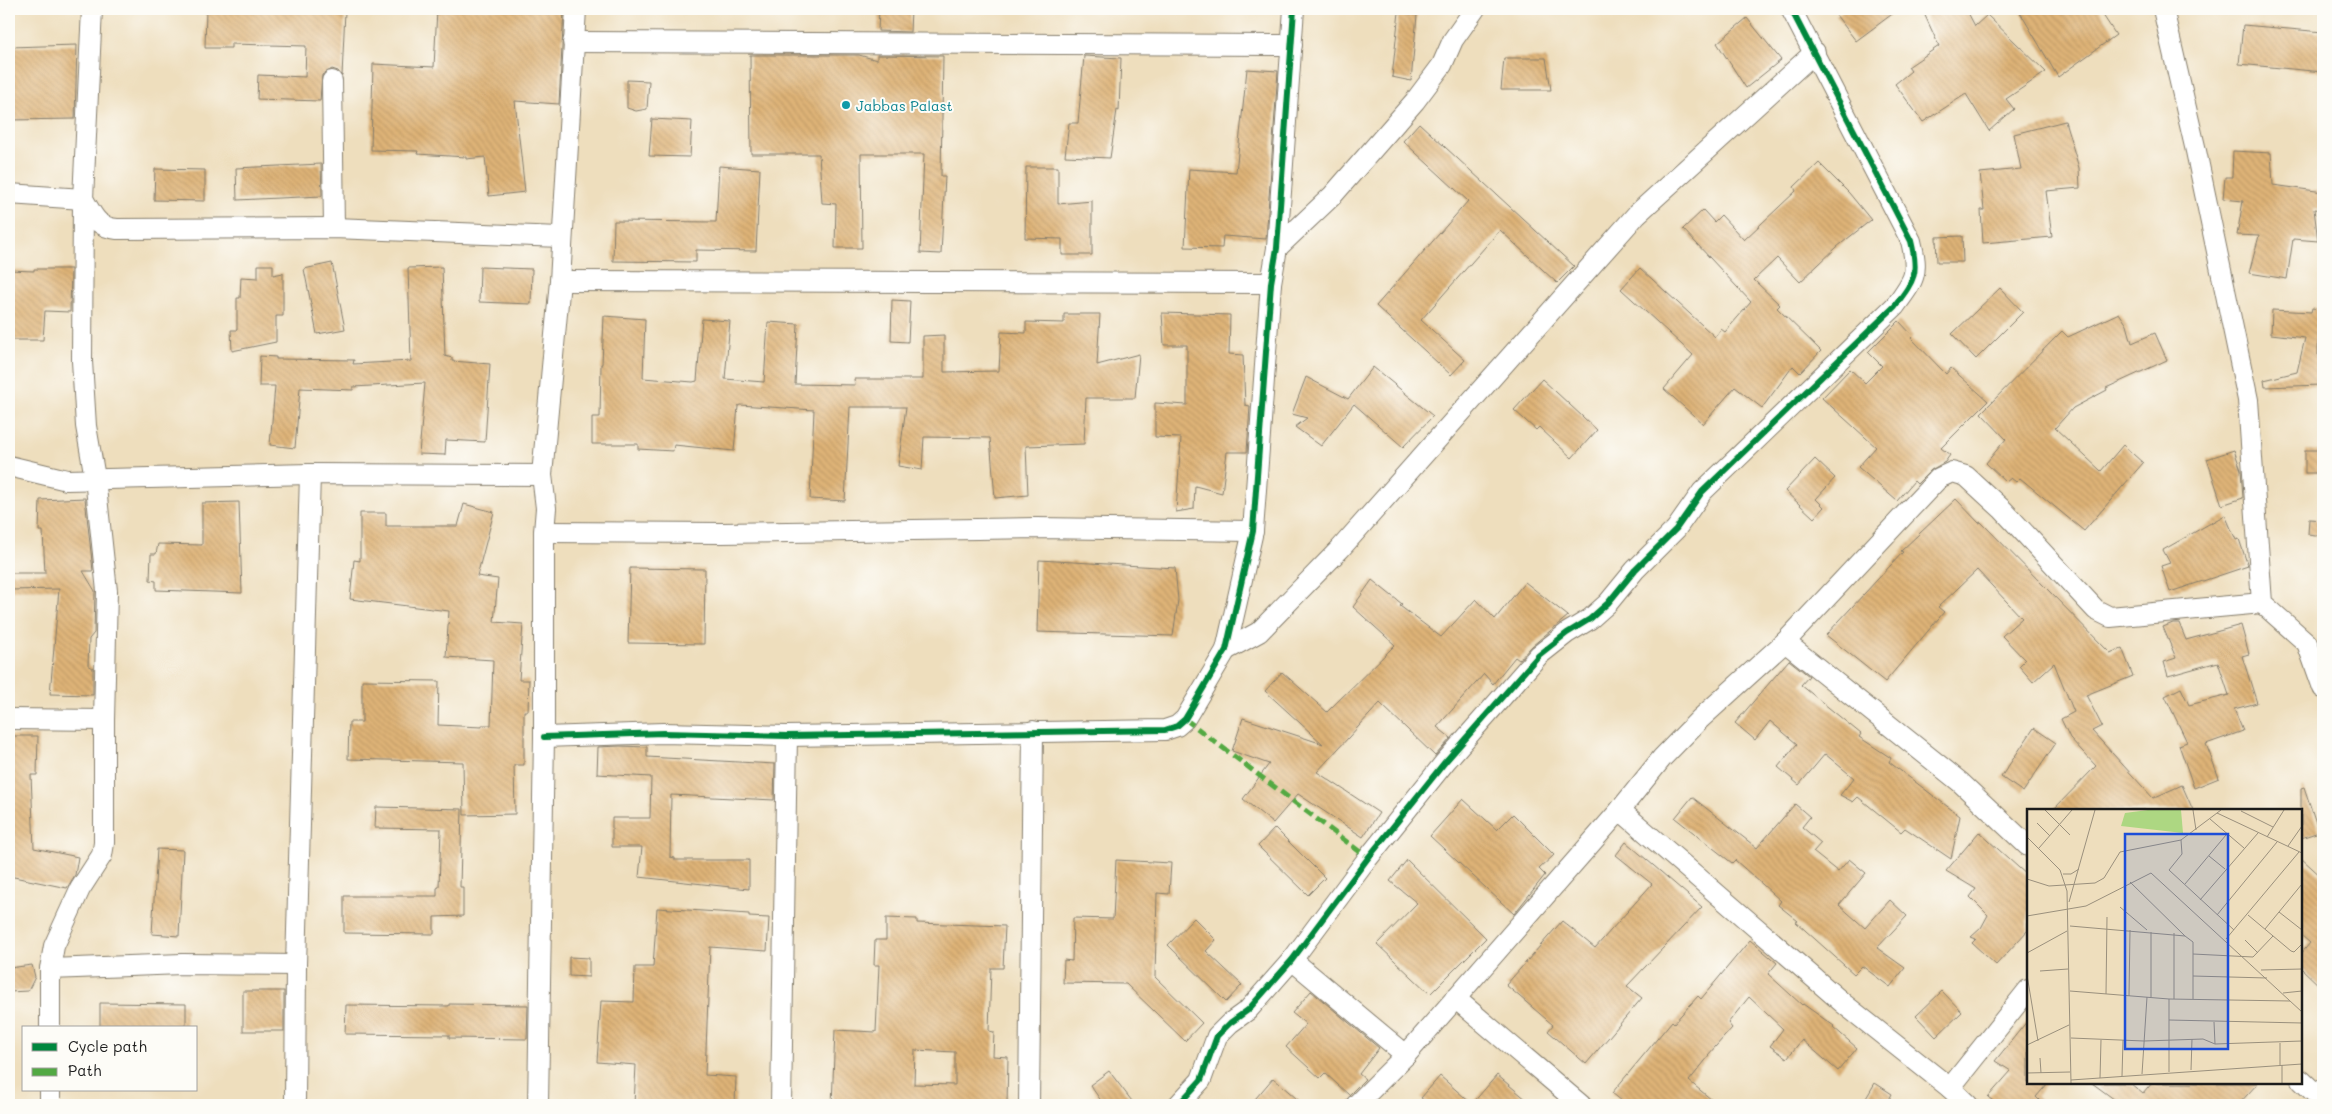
<svg xmlns="http://www.w3.org/2000/svg" width="2332" height="1114" font-family="Mali,sans-serif">
<style>
.building{fill:url(#building-back-hatch);fill-rule:evenodd}
.lines{fill:none;stroke-linecap:round;stroke-linejoin:round}
.minor-casing{stroke:#857d6c;stroke-width:22}
.minor{stroke:#fff;stroke-width:20}
.quiet{stroke:#52a943;stroke-width:5;stroke-dasharray:10 5;stroke-linecap:butt}
.cycleway-casing{stroke:#fdfcf7;stroke-width:9}
.cycleway{stroke:#00873e;stroke-width:6}
.culture-dot{fill:#0f9aa8;stroke:#fdfcf7;stroke-width:2}
.labels{text-anchor:middle;dominant-baseline:central;stroke-width:4;stroke-linejoin:round;paint-order:stroke}
.culture-label{font-size:14px;fill:#0d838f;stroke:#fdfcf7;text-anchor:start}
.inset-road{fill:none;stroke:#9a907d;stroke-width:1}
.view{fill:#1d4ed8;fill-opacity:0.15;stroke:#1d4ed8;stroke-width:2.5}
.inset-edge{fill:none;stroke:#1c1c1c;stroke-width:2.5}
</style>
<defs>
<pattern id="building-back-hatch" width="6" height="6" patternUnits="userSpaceOnUse" patternTransform="scale(1.25)"><rect width="6" height="6" fill="#deb377"/><path d="M-1 5l2 2M0 0l6 6M5-1l2 2" fill="none" stroke="#be9966"/></pattern>
</defs>
<rect width="100%" height="100%" fill="#fdfcf7"/>
<filter id="ink" filterUnits="userSpaceOnUse"><feTurbulence type="fractalNoise" baseFrequency=".02" numOctaves="2"/><feDisplacementMap in="SourceGraphic" scale="10" xChannelSelector="R" yChannelSelector="G"/><feConvolveMatrix kernelMatrix="1 2 1 2 8 2 1 2 1" color-interpolation-filters="sRGB"/></filter>
<filter id="wash" filterUnits="userSpaceOnUse"><feTurbulence type="fractalNoise" baseFrequency=".0096" numOctaves="4" result="noise"/><feDisplacementMap in="SourceGraphic" scale="20" xChannelSelector="R" yChannelSelector="G"/><feGaussianBlur stdDeviation="1.12" result="paint"/><feColorMatrix in="noise" values="0 0 0 0 0 0 0 0 0 0 0 0 0 0 0 0 0 1.4 0 .05"/><feComposite in="paint" operator="in"/></filter>
<g filter="url(#wash)">
<rect width="100%" height="100%" fill="#eedebd"/>
<g id="blocks">
<!-- building -->
<g class="building">
<path d="M206 9 345 11 342 76 338 71 332 69 322 75 320 101 257 99 258 75 305 77 306 46 231 44V48H205Z"/>
<path d="M437 9H564L559 104 515 101 525 192 489 196 485 157 466 159V157L417 154 418 151 371 150 373 64 434 67Z"/>
<path d="M879 9H911L910 32 878 31Z"/>
<path d="M1845 9H1899L1856 41 1836 15Z"/>
<path d="M1922 9H1966L1975 26 1987 15 2046 72 2006 99 2014 109 1989 131 1966 94 1923 122 1895 84 1911 71 1908 67 1939 46Z"/>
<path d="M2018 9H2099L2116 35 2058 77Z"/>
<path d="M1399 12 1417 15 1411 81 1392 77Z"/>
<path d="M1747 18 1781 60 1746 88 1717 43Z"/>
<path d="M2243 25 2323 32V72L2239 64Z"/>
<path d="M77 45 75 119 9 120V47Z"/>
<path d="M750 55H859L877 60V55L943 56 941 176H945L941 254 920 253 924 154H861L862 248H835L836 204 822 203 819 154H751Z"/>
<path d="M1084 56 1121 58 1119 111 1117 110 1110 158 1065 156 1069 123H1078Z"/>
<path d="M1504 58H1546L1551 90H1501Z"/>
<path d="M1247 69 1278 71 1266 239 1223 236 1222 248 1185 247 1189 169 1236 172Z"/>
<path d="M627 80 649 81 647 109 636 111 627 108Z"/>
<path d="M652 119 692 121 690 157 649 156Z"/>
<path d="M2065 121 2079 168 2080 188 2046 191 2052 237 1983 243 1981 210H1984L1980 173 2021 169 2014 134Z"/>
<path d="M1419 123 1574 266 1557 283 1500 230 1421 320 1465 360 1451 375 1376 306 1468 201 1403 141Z"/>
<path d="M2233 151 2271 153 2273 185 2323 192 2322 210 2314 209 2318 241 2293 239 2287 279 2249 273 2259 236 2237 235 2243 201 2223 199 2225 177H2232Z"/>
<path d="M1819 163 1849 193 1871 220 1837 247 1800 282 1777 258 1754 280 1780 305 1777 308 1821 351 1800 373 1793 366 1762 408 1735 387 1703 424 1664 389 1693 355 1621 289 1640 268 1715 337 1721 329 1725 332 1751 302 1683 229 1703 210 1714 222 1721 215 1744 240 1796 191 1794 187Z"/>
<path d="M321 164 322 196 237 200 236 168Z"/>
<path d="M719 166 760 169 756 251 696 250V262L613 261 614 221 716 222Z"/>
<path d="M1026 167H1058V204L1092 201V255H1062V239L1025 238Z"/>
<path d="M155 169 205 170V201L154 200Z"/>
<path d="M1962 236 1963 262H1937L1936 237Z"/>
<path d="M332 263 345 329 317 334 304 269Z"/>
<path d="M258 265H273V275L283 273V316H276V342L232 351 231 330H237V298H240L241 277 258 278Z"/>
<path d="M442 267 445 356 452 358V361L490 364 485 442 446 440 445 455 419 454 425 383 353 387V390L300 388 295 448 270 445 275 386H259L260 356 276 357V359L354 360 353 364 411 361 408 268Z"/>
<path d="M480 267 532 269 531 304 479 302Z"/>
<path d="M34 269H71L70 312 45 311 43 340H9V270L34 271Z"/>
<path d="M2000 288 2023 312 1976 359 1952 334Z"/>
<path d="M892 300 910 301 908 342 891 341Z"/>
<path d="M2312 308 2319 309 2318 355H2321V385L2265 387 2264 380 2297 372 2305 338 2271 334 2272 310 2311 312Z"/>
<path d="M1162 313 1230 315 1229 354 1243 355 1245 405 1250 406 1247 452H1227L1222 493 1195 486 1194 509 1176 512 1181 438 1155 437V403L1187 405V345H1164Z"/>
<path d="M2119 313 2127 325 2132 343 2155 333 2167 360 2106 388 2107 390 2073 408 2055 428 2101 471 2123 445 2143 463 2084 531 2020 478 2016 482 2011 478 2006 482 1986 463 2006 439 1981 413 2062 331 2068 337Z"/>
<path d="M1064 314H1100L1097 365 1139 354 1135 398H1086L1084 444 1026 446 1028 495 995 498 990 438 924 437 922 470 898 466 906 407H850L845 501 810 499 814 410 740 405 738 406 734 451 674 445 673 451 638 449V444H592V417H600L601 364H602L604 316 645 319 643 378 693 382 697 381 702 319 730 321 725 379 764 382 768 322 798 324 795 384 855 385 854 379H923V336L944 335V372L999 371 1001 332 1026 333V322L1064 323Z"/>
<path d="M1899 321 1913 336 1911 338 1946 374 1951 368 1988 401 1941 448 1950 455 1945 462 1931 470 1917 484 1914 481 1897 501 1858 467 1876 447 1822 398 1850 369 1865 383 1882 366 1868 352Z"/>
<path d="M1373 367 1433 416 1403 447 1354 404 1321 446 1295 427 1307 418 1292 414 1306 377 1348 399Z"/>
<path d="M1542 379 1597 430 1572 458 1539 427 1536 430 1514 410Z"/>
<path d="M2234 450 2241 470 2243 498 2222 505 2207 459Z"/>
<rect x="2305" y="450" width="18" height="23"/>
<path d="M1815 459 1835 478 1816 499 1824 507 1814 518 1785 491Z"/>
<path d="M85 498 93 571H83L95 591 94 633 89 639 88 665 93 668V695L50 694 59 589 9 590V573H45L43 531H39L40 500Z"/>
<path d="M1956 499 1979 523 1981 522 2110 653 2122 648 2133 676 2086 695 2102 726 2092 731 2153 798 2182 785 2193 810H2053L2096 766 2070 738 2061 719 2074 712 2054 663 2033 682 2019 666 2025 660 2002 636 2022 618 1977 570 1938 607 1944 612 1885 682 1826 635 1903 552 1901 551Z"/>
<path d="M239 502 242 593 156 590V581L150 580 151 554H156L158 544 202 545V503Z"/>
<path d="M464 504 494 512 477 576 498 579 494 622 523 624 519 680H529L528 711H524V765H514L515 814 464 815 463 762 348 759 349 722H362V680L439 681 438 725 482 727V725H491L493 660 446 657 449 611 350 599 354 560 360 561V513H386V526H458Z"/>
<path d="M2225 515 2236 540 2239 539 2248 566 2170 592 2161 566 2170 563 2163 550Z"/>
<path d="M2309 519 2323 520V536L2308 534Z"/>
<path d="M1039 560 1175 568 1178 600 1173 636 1037 632Z"/>
<path d="M630 568 705 569 704 644 628 643Z"/>
<path d="M1372 580 1402 604 1400 606 1441 637 1476 599 1495 619 1525 582 1568 616 1532 646 1519 660 1515 657 1493 684 1484 674 1437 727 1451 738 1435 756 1380 703 1317 772 1379 813 1363 837 1298 794 1273 823 1243 799 1269 764 1232 751 1243 718 1323 744 1265 691 1282 672 1327 712 1395 645 1353 607Z"/>
<path d="M2173 623H2179L2186 640 2241 625 2249 654 2242 656 2257 703 2234 709 2243 731 2206 744 2219 778 2194 788 2179 745 2187 742 2165 696 2181 688 2189 705 2229 695 2218 662 2168 676 2164 662 2176 658 2163 627Z"/>
<path d="M1789 660 1809 676 1801 685 1861 734 1859 737 1891 758 1889 762 1960 816 1951 859 1905 828 1901 832 1858 797 1853 802 1840 795 1854 778 1825 754 1799 785 1778 767 1797 744 1770 721 1755 740 1735 723Z"/>
<path d="M2034 728 2056 743 2023 792 2001 777Z"/>
<path d="M9 736H38L37 775H31L34 848 78 857 75 875 67 888 9 876Z"/>
<path d="M620 746 647 747V757L775 764 774 800 671 795 670 857 675 858V860H749V889L639 877 642 847H612V818H650L651 777 597 774 598 747Z"/>
<path d="M2304 787 2319 832 2301 838V788Z"/>
<path d="M1692 797 1757 848 1795 804 1810 817 1802 827 1821 843 1813 852 1838 872 1849 859 1866 873 1839 905 1865 928 1890 900 1907 916 1877 948 1905 968 1890 987 1862 966 1854 974 1796 922 1798 921 1778 905 1781 901 1735 860 1732 863 1675 818Z"/>
<path d="M1463 799 1497 830 1513 814 1554 855 1539 869 1545 875 1514 914 1430 836Z"/>
<path d="M376 807 462 809 460 887H463V916L434 917V934L344 933V896H437V888L439 887 441 829 375 828Z"/>
<path d="M1275 828 1325 878 1308 895 1258 846Z"/>
<path d="M1979 832 2028 876V930L1996 965 1972 943 1976 939 1971 937 1981 928 1988 915 1970 897 1976 889 1946 871Z"/>
<path d="M1626 842 1702 907 1627 986 1642 998 1586 1064 1548 1031 1553 1025 1506 985 1562 921 1595 948 1652 884 1616 855Z"/>
<path d="M157 849 183 850 179 936 152 934Z"/>
<path d="M2301 858 2323 878V989L2301 968V954L2310 943 2301 935Z"/>
<path d="M1116 860 1171 863 1169 894 1157 893 1155 977 1202 1023 1185 1041 1126 984 1063 983 1064 960 1072 961 1073 918 1113 919Z"/>
<path d="M1407 860 1486 938 1430 994 1377 944 1417 903 1390 881Z"/>
<path d="M657 908 749 914V917L769 918 767 951 710 947 705 1075 736 1077 735 1105H634L636 1065 597 1062 601 1001 634 1002 635 967H653Z"/>
<path d="M886 918 917 919V923L1005 926 1003 968H991L989 1031 994 1032 993 1056 1008 1057 1007 1105H832L835 1030 876 1032 879 965H874L875 940H886ZM915 1050 955 1052V1085L914 1084Z"/>
<path d="M1194 918 1216 940 1206 951 1242 985 1226 1002 1168 945Z"/>
<path d="M1750 940 1777 963 1768 974 1802 1005 1803 1004 1834 1026 1833 1027 1857 1048 1838 1071 1802 1040 1787 1058 1770 1046 1783 1029 1749 997 1728 1023 1732 1028 1708 1055 1709 1056 1689 1081 1718 1105H1627L1612 1093 1672 1021 1674 1023 1698 996 1701 999Z"/>
<path d="M569 957 589 958V977L569 976Z"/>
<path d="M32 965 35 977 28 991 9 992V968Z"/>
<rect x="243" y="991" width="41" height="40"/>
<path d="M1311 991 1379 1048 1359 1074 1365 1079 1349 1095 1325 1073 1320 1078 1286 1047 1306 1024 1292 1013Z"/>
<path d="M1942 991 1962 1012 1936 1037 1916 1016Z"/>
<path d="M100 1003 186 1004V1028H100Z"/>
<path d="M449 1004 528 1005 527 1039 449 1038V1035L345 1034 346 1005 449 1006Z"/>
<path d="M2028 1020V1083H2048L2036 1097 2044 1105H1998L1988 1097 2011 1071 1995 1061Z"/>
<path d="M1109 1071 1135 1105H1104L1090 1085Z"/>
<path d="M1497 1075 1533 1105H1430L1421 1098 1440 1076 1472 1104Z"/>
<path d="M1273 1078 1304 1105H1250Z"/>
<path d="M1875 1083 1892 1094 1886 1105H1862Z"/>
<path d="M2092 1083H2130L2143 1094 2152 1083H2258L2238 1105H2122Z"/>
</g>
</g>
</g>
<g filter="url(#ink)">
<use href="#blocks" fill-opacity="0" stroke="#857d6c" stroke-width="1"/>
<g class="lines">
<defs>
<g id="minor">
<path d="M2163 9 2196 151 2248 400 2262 603 2307 643 2323 688"/>
<path d="M573 42 1292 45"/>
<path d="M332 81 334 228"/>
<path d="M9 194 83 199C94 216 96 227 117 229L334 228 561 237"/>
<path d="M1277 248 1332 196 1415 101 1442 65 1453 40 1475 9"/>
<path d="M560 281 1271 283"/>
<path d="M9 466 67 480 310 474 542 475"/>
<path d="M544 532 722 533 1036 528 1253 531"/>
<path d="M1785 642 1960 782 2028 846"/>
<path d="M1226 650 1259 632 1340 549 1637 214 1815 52"/>
<path d="M9 719 104 720"/>
<path d="M544 737 663 733 787 736 1165 730 1177 726 1185 719 1226 650 1253 531 1271 283 1277 248 1294 9"/>
<path d="M1620 810 1844 1004 1950 1088 1968 1105"/>
<path d="M1292 960 1406 1055"/>
<path d="M50 969 182 964 296 965"/>
<path d="M1455 998 1581 1105"/>
<path d="M50 1028V969L54 946 80 889 102 855 104 843V720L107 591 95 478 86 426 82 361 83 199 92 9"/>
<path d="M2301 1080 2318 1096"/>
<path d="M1950 1088 2028 990"/>
<path d="M50 1090V1105"/>
<path d="M295 1105 296 965 310 474"/>
<path d="M538 1105 544 737V532L546 508 542 475 560 281 576 9"/>
<path d="M781 1105 787 736"/>
<path d="M1029 1105 1033 731"/>
<path d="M1178 1105 1201 1080 1217 1036 1230 1023 1248 1010 1292 960 1368 858 1445 762 1539 655 1567 633 1590 619 1608 603 1635 570 1676 529 1702 492 1895 306C1915 279 1919 274 1911 241L1791 9"/>
<path d="M1356 1105 1406 1055 1620 810 1662 758 1700 719 1785 642 1939 478 1952 472 1966 476 2003 510 2096 610 2110 617 2262 603"/>
</g>
</defs>
<!-- minor casing -->
<use href="#minor" class="minor-casing"/>
<!-- minor -->
<use href="#minor" class="minor"/>
<!-- quiet -->
<path class="quiet" d="M1185 719 1368 858"/>
<defs>
<g id="cycleway">
<path d="M544 737 663 733 787 736 1165 730 1177 726 1185 719 1226 650 1253 531 1271 283 1277 248 1294 9"/>
<path d="M1178 1105 1201 1080 1217 1036 1230 1023 1248 1010 1292 960 1368 858 1445 762 1539 655 1567 633 1590 619 1608 603 1635 570 1676 529 1702 492 1895 306C1915 279 1919 274 1911 241L1791 9"/>
</g>
</defs>
<!-- cycleway casing -->
<use href="#cycleway" class="cycleway-casing"/>
<!-- cycleway -->
<use href="#cycleway" class="cycleway"/>
</g>
</g>
<!-- markers -->
<circle class="culture-dot" cx="846" cy="105" r="5"/>
<g class="labels">
<!-- culture labels -->
<g class="culture-label">
<text x="856" y="105">Jabbas Palast</text>
</g>
</g>
<!-- overview -->
<g transform="translate(2027 809)">
<rect width="275" height="275" fill="#eedebd"/>
<path d="M121 1H154L156 24 94 17 98 4Z" fill="#add782"/>
<path class="inset-road" d="M18 1 43 26M166 1 169 21M214 2 246 18M190 4 275 44M183 10 217 39M10 14 23 27M0 28 33 61 40 82 44 274M240 28 257 1M154 31 155 45 142 61 207 121M261 37 275 17M12 39 45 1M182 47 198 60M36 65H44L52 60M0 70 22 77 68 74 77 69 93 43 154 31 194 1M103 73 158 127M158 75 199 26M173 91 231 24M42 93 68 1M93 98 120 121M252 103 275 121M190 106 250 33M221 106 264 142 267 143 275 135M0 107 59 97 124 64 275 203M43 117 158 127 166 133V190M238 120 275 75M147 124V190M199 130 272 43M218 131 231 144M0 144 40 122M166 145 226 148 246 127M234 161 275 160M13 162 41 160M0 166 11 232M166 167 240 169M43 182 142 190 263 192M256 184 275 182M79 185 80 108M102 187 103 121M124 188V123M142 190V263M142 211 275 214M187 213 188 235M44 229 117 232 176 230 188 235 275 232M0 236 42 216M13 249 14 264M253 256V234M255 256V274M164 261 165 230M0 264 43 263M115 265 120 188M95 267 96 231M73 269 74 231M44 271 275 255"/>
<path class="view" d="M98 25H201V240H98Z"/>
<rect width="275" height="275" class="inset-edge"/>
</g>
<!-- margin -->
<rect width="2332" height="1114" fill="none" stroke="#fdfcf7" stroke-width="30"/>
<!-- legend -->
<rect x="22" y="1026" width="175" height="65" fill="#fdfcf7" stroke="#a3a29f"/>
<rect x="32" y="1043" width="25" height="8" fill="#00873e" stroke="#a3a29f"/>
<text x="68" y="1052" font-size="15" fill="#1c1c1c">Cycle path</text>
<rect x="32" y="1068" width="25" height="8" fill="#52a943" stroke="#a3a29f"/>
<text x="68" y="1076" font-size="15" fill="#1c1c1c">Path</text>
</svg>
